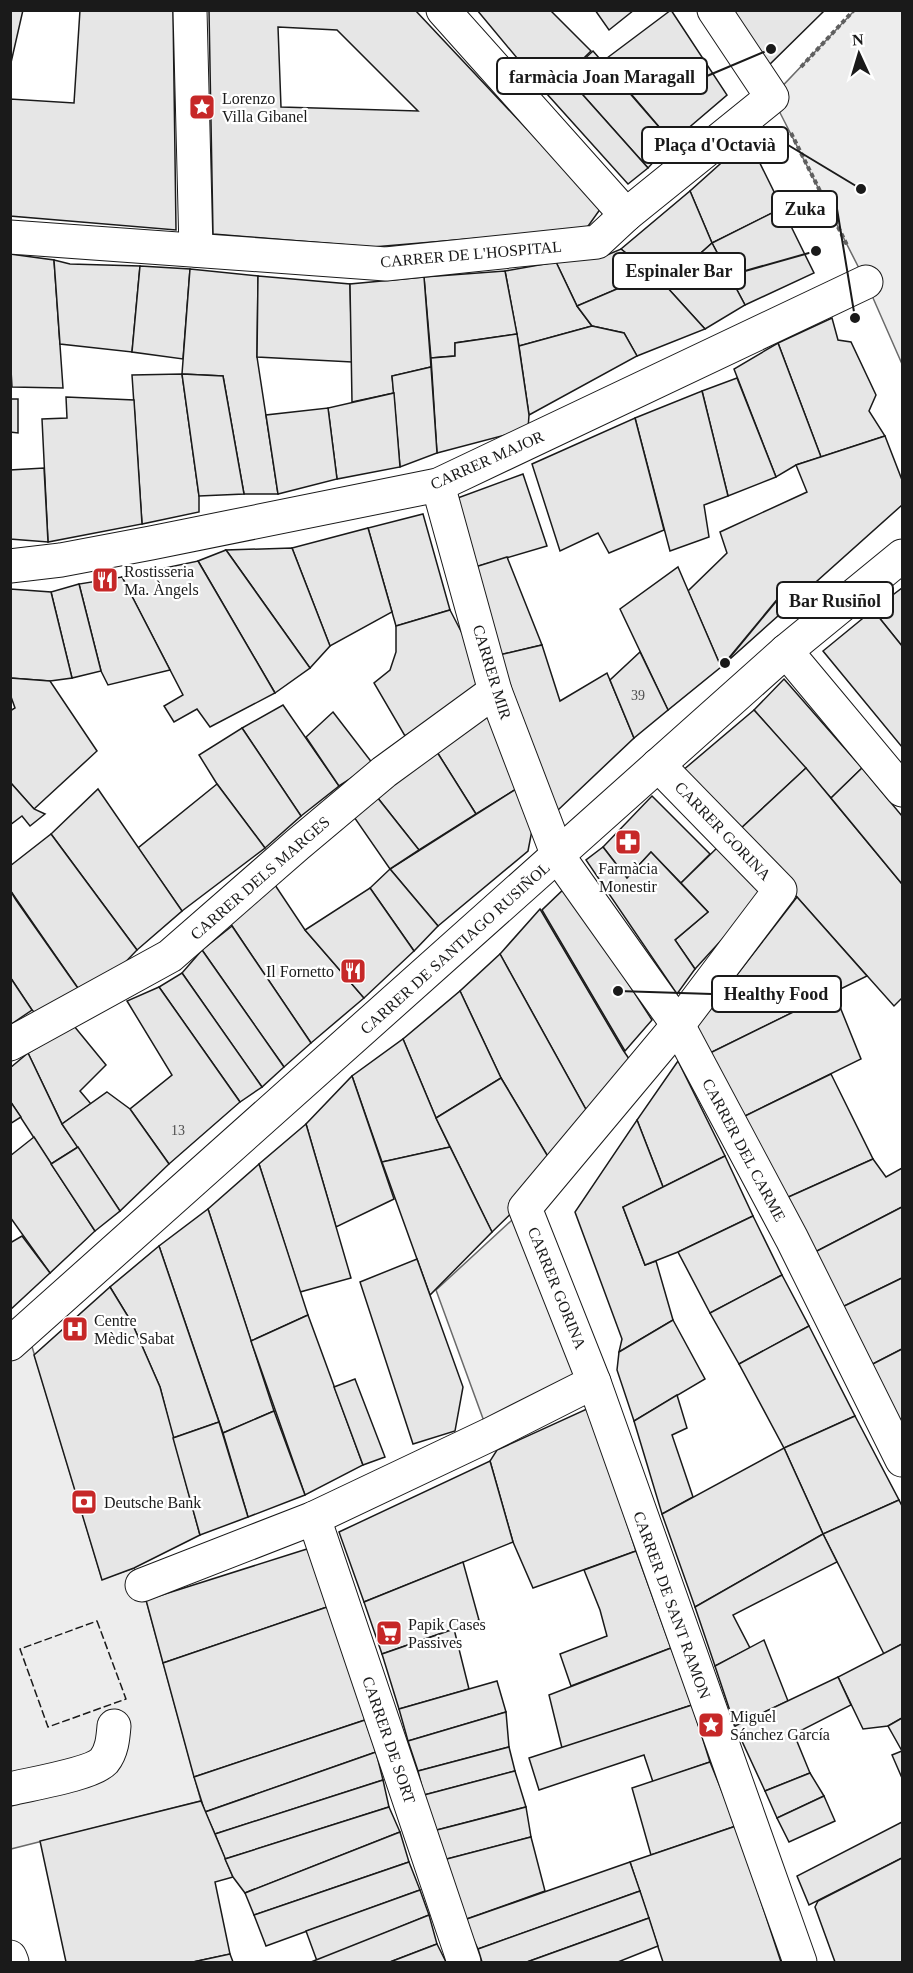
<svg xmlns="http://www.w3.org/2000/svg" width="913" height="1973" font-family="'Times New Roman',serif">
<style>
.parking{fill:#ededed;stroke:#6a6a6a;stroke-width:1.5}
.building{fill:#e6e6e6;stroke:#1a1a1a;stroke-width:1.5;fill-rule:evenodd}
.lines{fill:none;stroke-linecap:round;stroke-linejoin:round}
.minor-casing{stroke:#1a1a1a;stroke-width:35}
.path{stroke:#5f5f5f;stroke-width:4;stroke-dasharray:4.5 3;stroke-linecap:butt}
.minor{stroke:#fff;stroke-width:33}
.fence{stroke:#1a1a1a;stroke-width:1.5;stroke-dasharray:8 3;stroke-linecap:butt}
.labels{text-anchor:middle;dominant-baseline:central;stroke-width:4.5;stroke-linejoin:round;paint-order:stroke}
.number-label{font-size:14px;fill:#4d4d4d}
.poi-label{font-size:16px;fill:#1a1a1a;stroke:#fff;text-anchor:start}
.street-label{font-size:16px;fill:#1a1a1a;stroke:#fff}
.leader{fill:none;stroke:#1a1a1a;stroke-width:2}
.callout-dot{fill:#1a1a1a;stroke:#fff;stroke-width:2}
.callout{fill:#fff;stroke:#1a1a1a;stroke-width:2}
.callout-label{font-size:18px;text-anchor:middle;font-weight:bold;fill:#1a1a1a}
</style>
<rect width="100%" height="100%" fill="#fff"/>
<!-- parking -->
<g class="parking">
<path d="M854 11H902V364L866 282 772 97Z"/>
<path d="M525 1208 599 1394 489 1435 436 1290Z"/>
<path d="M27 1330 102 1579 134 1568 142 1585 201 1801 11 1849 10 1344Z"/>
</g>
<!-- building -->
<g class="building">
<path d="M10 10H23L10 67Z"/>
<path d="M80 10H173L176 230 10 216V99L74 103Z"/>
<path d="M209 10H415L601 208 586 229 373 247 213 234ZM278 27 337 30 418 111 281 107Z"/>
<path d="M477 10H550L591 51 547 94Z"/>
<path d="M595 10H634L609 30Z"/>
<path d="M671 10 727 95 672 142 603 61Z"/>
<path d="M731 10H825L768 66Z"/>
<path d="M593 51 672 142 648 168 566 76Z"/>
<path d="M566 76 648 168 628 184 547 94Z"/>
<path d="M748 139 782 208 712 243 690 191Z"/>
<path d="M690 191 712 243 665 285 621 249Z"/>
<path d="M782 208 814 273 745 305 712 243Z"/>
<path d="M712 243 745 305 705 329 665 285Z"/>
<path d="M621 249 652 274 577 306 556 262 607 255Z"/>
<path d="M10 254 54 260 63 388 12 387 10 353Z"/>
<path d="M54 260 70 264 140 266 132 352 60 344Z"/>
<path d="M556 262 577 306 592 326 519 346 505 271Z"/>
<path d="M140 266 190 269 183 359 132 352Z"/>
<path d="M190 269 258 276 257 357 278 494H244L223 376 182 374Z"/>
<path d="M505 271 517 334 455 343V356L431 358 424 277Z"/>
<path d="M652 274 665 285 705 329 637 356 624 333 592 326 577 306Z"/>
<path d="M258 276 350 284 352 362 257 357Z"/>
<path d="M424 277 431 367 392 376 394 393 352 402 350 284Z"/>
<path d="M832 318 838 340 851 342 876 395 869 411 885 436 821 457 778 343Z"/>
<path d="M592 326 624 333 637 356 529 415 519 346Z"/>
<path d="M517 334 529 415 528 429 437 453 431 358 455 356V343Z"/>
<path d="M778 343 821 457 796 465 776 477 734 369Z"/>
<path d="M431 367 437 453 400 467 392 376Z"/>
<path d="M182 374 199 496V512L142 524 132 375Z"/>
<path d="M182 374 223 376 244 494 199 496Z"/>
<path d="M737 378 776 477 728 496 702 391Z"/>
<path d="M702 391 728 496 704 505 709 537 670 551 635 418Z"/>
<path d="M394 393 400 467 337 479 328 408Z"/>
<path d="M66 397 134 400 142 524 48 542 42 419 67 418Z"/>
<path d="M10 399H18V433L10 432Z"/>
<path d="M328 408 337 479 278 494 266 415Z"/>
<path d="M635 418 664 530 609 553 598 533 560 551 532 464Z"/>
<path d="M885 436 902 480V505L721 667 688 591 727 553 720 532 807 492 796 465Z"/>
<path d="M44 468 48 542 10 539V470Z"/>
<path d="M523 474 547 546 472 568 455 499Z"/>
<path d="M423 514 450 610 396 626 368 528Z"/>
<path d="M368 528 392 612 330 646 292 548Z"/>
<path d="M292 548 330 646 310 668 226 550Z"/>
<path d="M226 550 310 668 275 693 198 561Z"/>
<path d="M507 557 542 645 499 655 472 568Z"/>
<path d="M198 561 275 693 210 727 197 709 174 722 164 706 183 695 122 577Z"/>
<path d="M678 567 721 667 668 710 620 609Z"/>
<path d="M122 577 170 670 108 685 101 671 79 584Z"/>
<path d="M79 584 101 671 72 678 51 592Z"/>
<path d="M902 588V646L873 610Z"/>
<path d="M10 589 51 592 72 678 50 681 10 678Z"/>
<path d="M450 610 480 668 476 688 457 703 405 736 374 683 390 670 396 652V626Z"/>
<path d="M873 610 902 646V747L823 651Z"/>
<path d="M542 645 560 701 607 673 634 738 557 811 499 655Z"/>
<path d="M640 652 668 710 634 738 610 680Z"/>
<path d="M10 678 50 681 97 751 34 809 10 782V711L15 708 10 694Z"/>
<path d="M784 679 862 768 831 798 754 710Z"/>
<path d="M283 705 339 786 301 816 242 728Z"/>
<path d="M491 709 521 786 476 814 437 752Z"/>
<path d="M754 710 806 768 738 831 682 771Z"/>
<path d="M333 712 373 764 339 786 306 737Z"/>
<path d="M242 728 301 816 265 848 217 784 199 755Z"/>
<path d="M437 752 476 814 419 850 377 797Z"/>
<path d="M806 768 902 884V998L894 1006 738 831Z"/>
<path d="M862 768 902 816V884L831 798Z"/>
<path d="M10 782 34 809 45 814 30 826 22 816 10 825Z"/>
<path d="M217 784 265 848 182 911 138 848Z"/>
<path d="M521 786 533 825 528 851 438 926 390 869Z"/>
<path d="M98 789 182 911 137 950 51 834Z"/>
<path d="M652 796 710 854 681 883 651 852 627 878 603 847Z"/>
<path d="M377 797 419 850 390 869 354 817Z"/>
<path d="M51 834 137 950 114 974 82 994 10 890V866Z"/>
<path d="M719 846 767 890 695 969 675 940 708 912 681 883Z"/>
<path d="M603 847 627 878 651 852 708 912 675 940 695 969 677 994 586 860Z"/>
<path d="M390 869 438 926 414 951 370 888Z"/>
<path d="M273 882 305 930 364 998 311 1043 228 920Z"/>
<path d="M566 887 652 1020 625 1051 542 910Z"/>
<path d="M370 888 414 951 364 998 305 930Z"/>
<path d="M10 890 16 900 82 994 39 1016 32 1010 10 977Z"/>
<path d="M797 897 867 976 710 1053 695 1029Z"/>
<path d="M540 909 623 1050 634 1066 594 1124 500 954Z"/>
<path d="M232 926 311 1043 284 1067 202 950Z"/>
<path d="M202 950 284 1067 262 1087 182 973Z"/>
<path d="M500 954 594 1124 556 1170 501 1078 460 991Z"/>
<path d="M182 973 262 1087 240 1102 159 987Z"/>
<path d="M10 977 32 1010 10 1025Z"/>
<path d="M159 987 240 1102 169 1164 130 1109 172 1075 127 1001Z"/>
<path d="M460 991 501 1078 436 1118 403 1039Z"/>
<path d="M834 992 861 1059 745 1116 710 1053Z"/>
<path d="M74 1026 106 1065 80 1091 91 1104 62 1124 28 1053Z"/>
<path d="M403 1039 436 1118 450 1147 382 1162 352 1076Z"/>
<path d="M28 1053 62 1124 78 1147 51 1164 10 1101V1068Z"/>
<path d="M678 1061 725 1156 663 1187 637 1120Z"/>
<path d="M831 1074 873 1159 784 1199 745 1116Z"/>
<path d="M352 1076 394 1199 336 1227 306 1124Z"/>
<path d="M501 1078 556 1170 492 1232 436 1118Z"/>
<path d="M107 1092 130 1109 169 1164 120 1211 62 1124Z"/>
<path d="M10 1101 21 1117 10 1124Z"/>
<path d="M637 1120 663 1187 623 1207 645 1265 656 1261 673 1320 619 1352 622 1339 575 1212Z"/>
<path d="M306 1124 351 1278 300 1292 259 1164Z"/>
<path d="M34 1137 95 1231 50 1273 10 1217V1156Z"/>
<path d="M78 1147 120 1211 95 1231 51 1164Z"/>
<path d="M450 1147 492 1232 430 1295 382 1162Z"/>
<path d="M725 1156 753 1216 678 1252 645 1265 623 1207Z"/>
<path d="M873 1159 886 1177 902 1168V1207L815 1252 784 1199Z"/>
<path d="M259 1164 308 1315 251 1341 208 1209Z"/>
<path d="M902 1207V1278L836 1310 815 1252Z"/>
<path d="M208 1209 274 1411 223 1433 159 1246Z"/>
<path d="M753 1216 782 1275 710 1313 678 1252Z"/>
<path d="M22 1236 50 1273 10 1310V1243Z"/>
<path d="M159 1246 219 1422 173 1438 160 1387 132 1323 110 1287Z"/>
<path d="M417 1259 463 1387 455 1431 413 1444 360 1282Z"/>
<path d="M782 1275 809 1326 739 1364 710 1313Z"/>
<path d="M902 1278V1349L865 1368 836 1310Z"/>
<path d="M110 1287 132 1323 160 1387 200 1535 134 1568 102 1580 34 1355Z"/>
<path d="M308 1315 363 1465 305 1495 251 1341Z"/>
<path d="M673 1320 705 1379 634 1421 617 1370 619 1352Z"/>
<path d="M809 1326 855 1416 784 1448 739 1364Z"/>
<path d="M902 1349V1434L865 1368Z"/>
<path d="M355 1379 385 1457 363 1465 334 1387Z"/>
<path d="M677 1395 687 1428 672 1435 693 1497 662 1514 634 1421Z"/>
<path d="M589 1408 636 1551 533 1588 513 1542 490 1461 497 1450Z"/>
<path d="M274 1411 305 1495 248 1517 223 1433Z"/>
<path d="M855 1416 899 1500 823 1534 784 1448Z"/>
<path d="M219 1422 248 1517 200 1535 173 1438Z"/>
<path d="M784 1448 823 1534 695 1607 662 1514Z"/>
<path d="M490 1461 513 1542 364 1602 339 1532Z"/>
<path d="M899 1500 902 1506V1644L884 1654 823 1534Z"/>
<path d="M823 1534 837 1562 733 1615 750 1648 715 1666 695 1607Z"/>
<path d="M307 1549 330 1606 163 1663 146 1600Z"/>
<path d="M636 1551 671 1648 571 1686 560 1654 607 1636 600 1610 584 1570Z"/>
<path d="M463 1562 479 1620 382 1654 364 1602Z"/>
<path d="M330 1606 365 1720 194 1777 163 1663Z"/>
<path d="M454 1629 469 1689 399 1709 382 1654Z"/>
<path d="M764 1640 788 1701 735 1726 715 1666Z"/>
<path d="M902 1644V1718L888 1726 863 1729 838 1677Z"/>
<path d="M671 1648 692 1705 562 1748 549 1695Z"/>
<path d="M838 1677 851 1705 794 1734 810 1773 765 1791 735 1726Z"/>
<path d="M497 1681 506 1712 408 1741 399 1709Z"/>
<path d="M692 1705 710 1762 653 1782 644 1755 539 1790 529 1758Z"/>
<path d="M506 1712 509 1747 418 1771 408 1741Z"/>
<path d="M902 1718V1751L888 1726Z"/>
<path d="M365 1720 376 1752 205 1812 194 1777Z"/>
<path d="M509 1747 515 1771 424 1795 418 1771Z"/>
<path d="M902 1751V1750V1778L892 1755Z"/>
<path d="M376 1752 383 1780 215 1834 205 1812Z"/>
<path d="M710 1762 736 1826 651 1855 632 1788Z"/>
<path d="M515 1771 526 1807 433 1831 424 1795Z"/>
<path d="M810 1773 824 1796 777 1818 765 1791Z"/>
<path d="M383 1780 389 1807 225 1859 215 1834Z"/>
<path d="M824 1796 835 1821 789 1842 777 1818Z"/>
<path d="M201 1801 233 1877 215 1882 230 1954 193 1962H66L40 1841Z"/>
<path d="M389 1807 400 1832 245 1893 233 1877 225 1859Z"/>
<path d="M526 1807 531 1837 443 1860 433 1831Z"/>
<path d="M902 1822V1858L809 1905 797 1876Z"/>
<path d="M736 1826 781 1962H663L630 1862Z"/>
<path d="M400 1832 409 1862 254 1915 245 1893Z"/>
<path d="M531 1837 545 1891 464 1920 443 1860Z"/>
<path d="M902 1858V1962H835L815 1907 818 1901Z"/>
<path d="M409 1862 420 1890 266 1946 254 1915Z"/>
<path d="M630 1862 640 1891 478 1949 464 1920Z"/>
<path d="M420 1890 429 1915 317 1961 306 1931Z"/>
<path d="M640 1891 649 1918 527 1962H482L478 1949Z"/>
<path d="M429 1915 437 1944 390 1962H311Z"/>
<path d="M649 1918 658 1946 618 1962H527Z"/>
<path d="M437 1944 446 1962H390Z"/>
<path d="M230 1954 233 1962H193Z"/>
</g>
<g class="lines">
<defs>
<g id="minor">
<path d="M190 10 196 250"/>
<path d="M443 10 626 215"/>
<path d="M10 237 386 264 597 242 626 215 772 97 714 10"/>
<path d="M438 485 495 691 558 856 678 1025 792 1239 902 1460"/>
<path d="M10 566 61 560 151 543 438 485 866 282"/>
<path d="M786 651 902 790"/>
<path d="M10 1044 170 956 297 845 384 772 495 691"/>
<path d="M10 1344 786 651 902 556"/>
<path d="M594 1382 800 1962"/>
<path d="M314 1518 464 1962"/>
<path d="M142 1585 314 1518 489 1435 594 1382 525 1208 678 1025 780 890 658 765"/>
<path d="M10 1789C30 1784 92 1774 104 1761 112 1751 113 1738 114 1726"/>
<path d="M10 1957 12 1962"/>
</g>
</defs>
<!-- minor casing -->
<use href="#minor" class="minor-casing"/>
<!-- path -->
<g class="path">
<path d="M801 67 854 10"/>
<path d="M791 133 848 247"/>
</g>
<!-- minor -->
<use href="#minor" class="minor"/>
<!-- fence -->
<path class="fence" d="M97 1621 126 1699 48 1727 20 1649Z"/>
</g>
<!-- icons -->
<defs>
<symbol id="sight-square" viewBox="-11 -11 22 22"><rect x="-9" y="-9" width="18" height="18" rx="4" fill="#c62828" stroke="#fff"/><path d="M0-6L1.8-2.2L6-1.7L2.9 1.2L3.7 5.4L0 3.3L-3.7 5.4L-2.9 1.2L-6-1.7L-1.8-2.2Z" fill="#fff"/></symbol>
<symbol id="restaurant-square" viewBox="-11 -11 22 22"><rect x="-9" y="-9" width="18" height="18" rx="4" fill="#c62828" stroke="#fff"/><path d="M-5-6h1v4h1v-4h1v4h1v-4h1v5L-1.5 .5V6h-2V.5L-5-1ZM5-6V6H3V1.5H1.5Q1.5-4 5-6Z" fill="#fff"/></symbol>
<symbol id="pharmacy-square" viewBox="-11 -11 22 22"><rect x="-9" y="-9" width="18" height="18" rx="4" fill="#c62828" stroke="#fff"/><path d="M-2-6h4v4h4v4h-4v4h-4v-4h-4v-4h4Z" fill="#fff"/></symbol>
<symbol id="hospital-square" viewBox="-11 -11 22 22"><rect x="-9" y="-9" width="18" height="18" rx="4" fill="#c62828" stroke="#fff"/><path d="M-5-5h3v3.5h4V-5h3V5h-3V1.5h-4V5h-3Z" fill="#fff"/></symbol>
<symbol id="bank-square" viewBox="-11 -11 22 22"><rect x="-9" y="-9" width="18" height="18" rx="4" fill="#c62828" stroke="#fff"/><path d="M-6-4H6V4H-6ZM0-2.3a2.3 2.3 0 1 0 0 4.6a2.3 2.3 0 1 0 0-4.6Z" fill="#fff"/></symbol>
<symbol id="supermarket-square" viewBox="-11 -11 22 22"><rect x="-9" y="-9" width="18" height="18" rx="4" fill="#c62828" stroke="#fff"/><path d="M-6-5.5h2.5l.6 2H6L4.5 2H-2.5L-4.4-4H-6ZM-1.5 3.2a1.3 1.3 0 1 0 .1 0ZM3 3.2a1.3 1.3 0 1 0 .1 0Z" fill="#fff"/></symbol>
</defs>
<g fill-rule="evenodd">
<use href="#sight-square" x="187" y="92" width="30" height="30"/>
<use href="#restaurant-square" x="90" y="565" width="30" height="30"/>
<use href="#pharmacy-square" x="613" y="827" width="30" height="30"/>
<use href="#restaurant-square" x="338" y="956" width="30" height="30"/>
<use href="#hospital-square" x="60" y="1314" width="30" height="30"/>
<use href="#bank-square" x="69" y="1487" width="30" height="30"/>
<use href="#supermarket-square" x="374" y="1618" width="30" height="30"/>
<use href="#sight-square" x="696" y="1710" width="30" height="30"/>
</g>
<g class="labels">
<!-- number labels -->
<g class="number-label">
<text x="638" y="695">39</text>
<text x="178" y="1130">13</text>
</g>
<!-- poi labels -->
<g class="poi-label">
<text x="222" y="98">Lorenzo<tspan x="222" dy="18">Villa Gibanel</tspan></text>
<text x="124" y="571">Rostisseria<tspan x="124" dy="18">Ma. Àngels</tspan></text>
<text x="628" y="868" text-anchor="middle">Farmàcia<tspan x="628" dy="18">Monestir</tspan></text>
<text x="334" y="971" text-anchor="end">Il Fornetto</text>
<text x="94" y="1320">Centre<tspan x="94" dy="18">Mèdic Sabat</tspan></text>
<text x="104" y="1502">Deutsche Bank</text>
<text x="408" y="1624">Papik Cases<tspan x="408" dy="18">Passives</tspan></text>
<text x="730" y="1716">Miguel<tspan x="730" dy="18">Sánchez García</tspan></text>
</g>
<!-- street labels -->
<g class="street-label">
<text transform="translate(471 254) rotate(-5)">CARRER DE L'HOSPITAL</text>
<text transform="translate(487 460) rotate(-24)">CARRER MAJOR</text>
<text transform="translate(492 672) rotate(73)">CARRER MIR</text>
<text transform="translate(723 831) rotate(46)">CARRER GORINA</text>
<text transform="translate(260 878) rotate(-41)">CARRER DELS MARGES</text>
<text transform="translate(455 948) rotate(-42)">CARRER DE SANTIAGO RUSIÑOL</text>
<text transform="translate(744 1150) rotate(62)">CARRER DEL CARME</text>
<text transform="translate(557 1288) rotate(68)">CARRER GORINA</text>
<text transform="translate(672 1605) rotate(70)">CARRER DE SANT RAMON</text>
<text transform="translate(389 1740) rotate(71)">CARRER DE SORT</text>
</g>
</g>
<!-- callouts -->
<path class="leader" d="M771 49L707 76M861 189L788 145M855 318L837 209M816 251L745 271M725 663L777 600M618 991L712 994"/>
<g class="callout-dot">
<circle cx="771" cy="49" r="6"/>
<circle cx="861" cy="189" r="6"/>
<circle cx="855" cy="318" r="6"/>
<circle cx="816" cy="251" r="6"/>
<circle cx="725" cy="663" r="6"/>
<circle cx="618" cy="991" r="6"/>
</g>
<g class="callout">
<rect x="497" y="58" width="210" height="36" rx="6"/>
<rect x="642" y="127" width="146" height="36" rx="6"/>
<rect x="772" y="191" width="65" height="36" rx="6"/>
<rect x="613" y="253" width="132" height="36" rx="6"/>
<rect x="777" y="582" width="116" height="36" rx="6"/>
<rect x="712" y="976" width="129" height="36" rx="6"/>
</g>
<g class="callout-label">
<text x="602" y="83">farmàcia Joan Maragall</text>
<text x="715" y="151">Plaça d'Octavià</text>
<text x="805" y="215">Zuka</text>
<text x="679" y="277">Espinaler Bar</text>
<text x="835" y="607">Bar Rusiñol</text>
<text x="776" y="1000">Healthy Food</text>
</g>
<!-- border -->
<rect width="913" height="1973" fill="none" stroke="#1a1a1a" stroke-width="24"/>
<!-- north arrow -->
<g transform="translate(859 54) rotate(356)" stroke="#ffffff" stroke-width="4.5" paint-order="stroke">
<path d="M0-4.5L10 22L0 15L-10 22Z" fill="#1a1a1a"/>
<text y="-9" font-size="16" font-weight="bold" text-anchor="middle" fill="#1a1a1a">N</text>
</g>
</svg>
